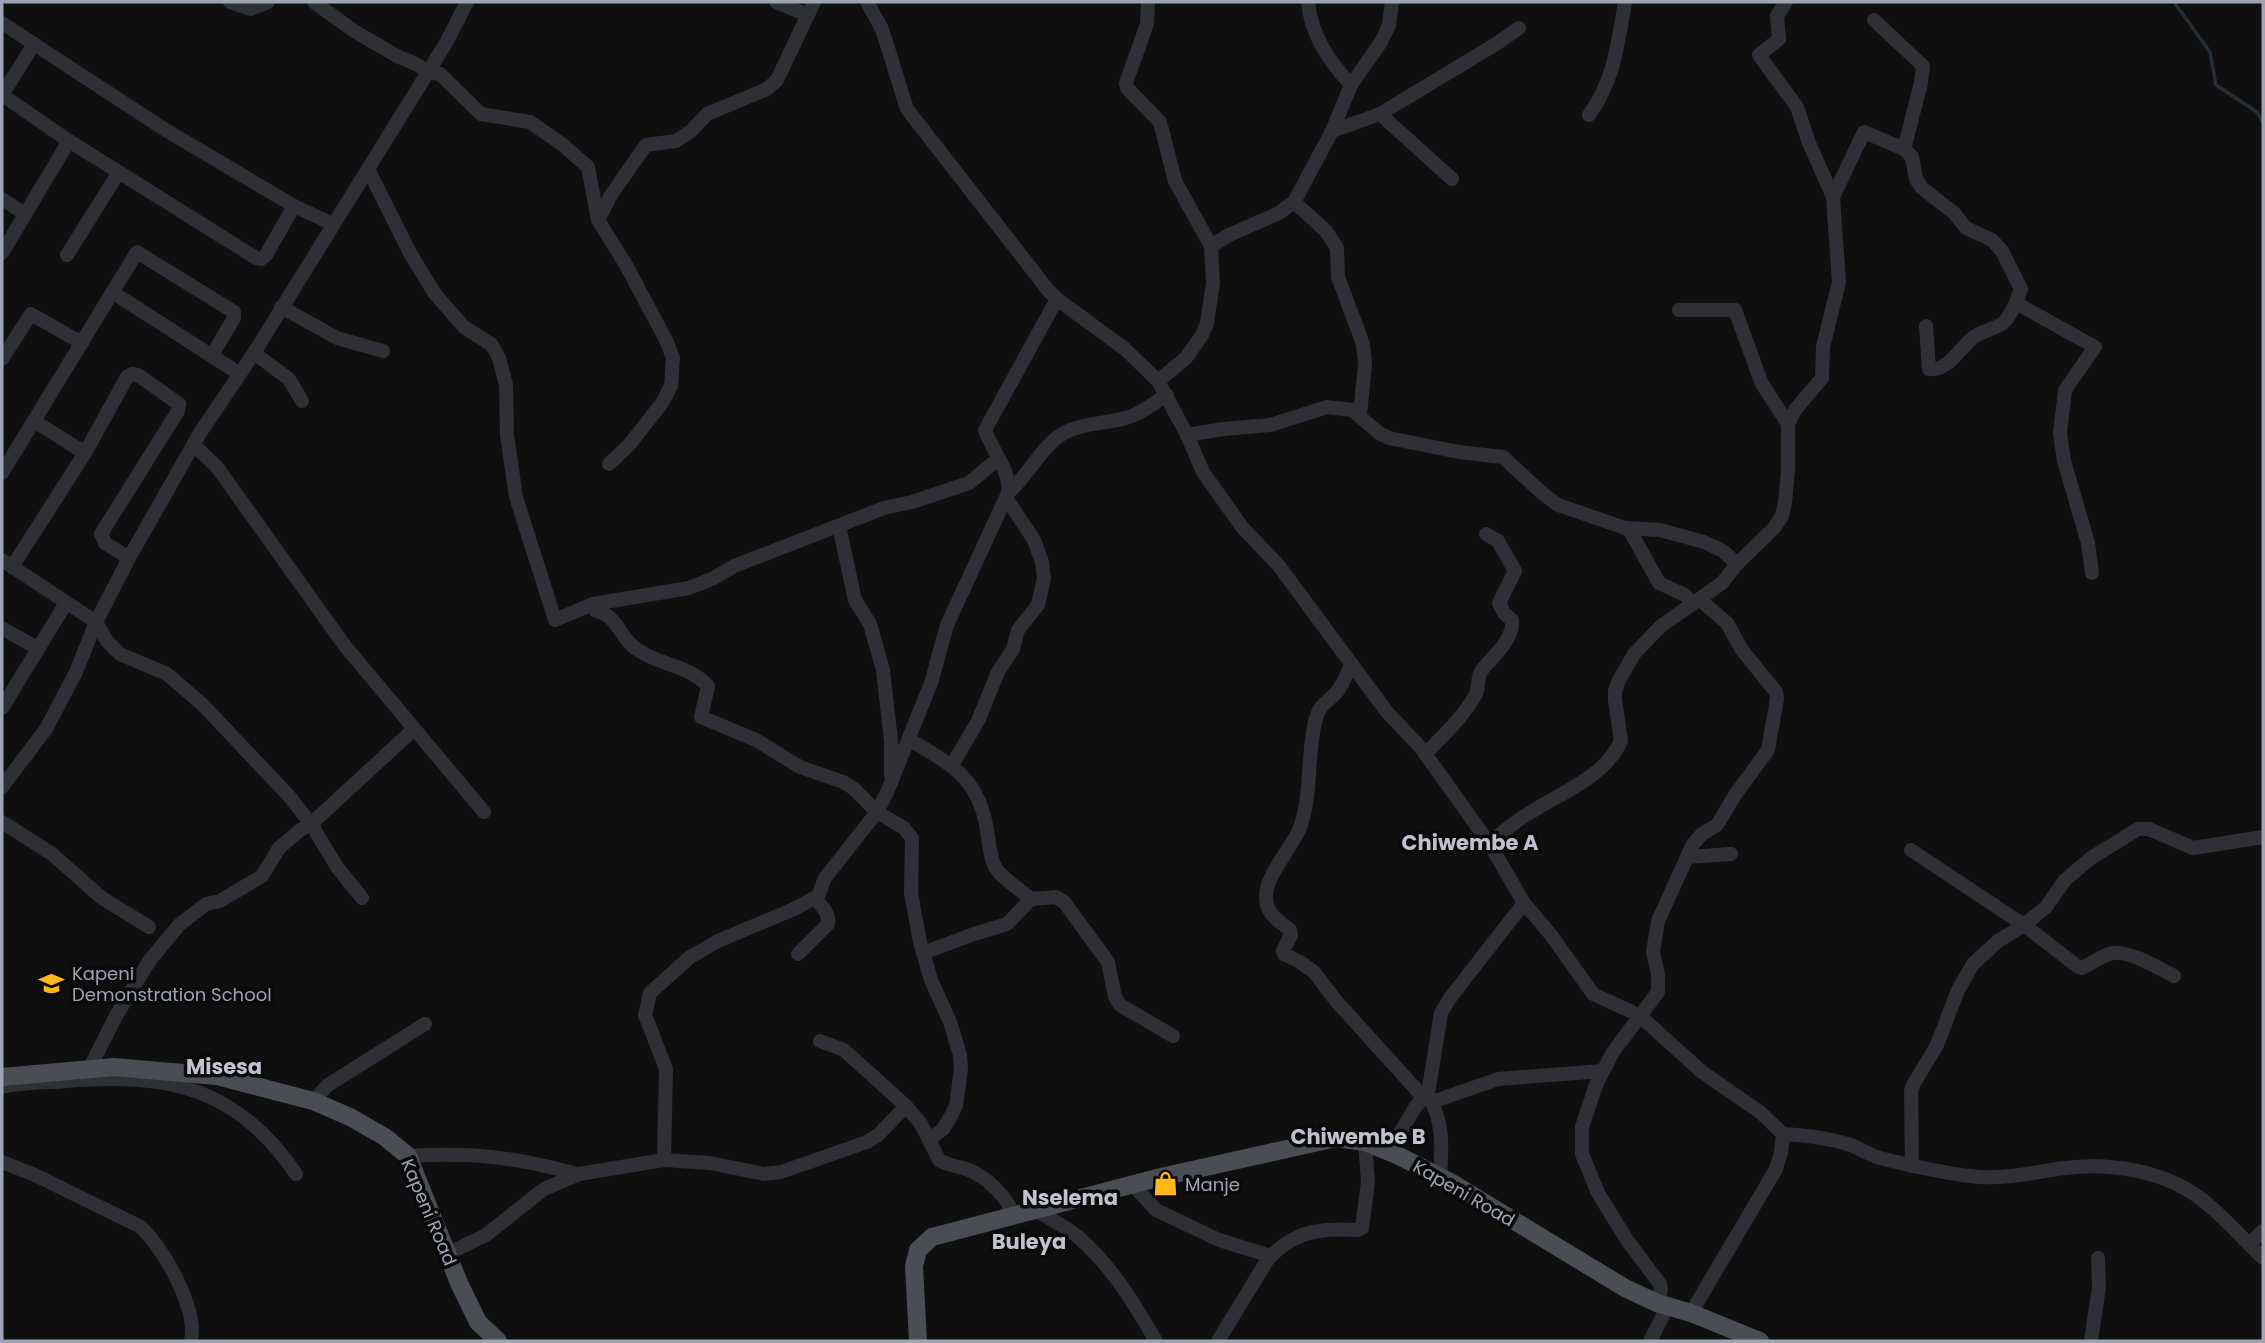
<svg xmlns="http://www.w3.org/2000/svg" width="2265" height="1343" font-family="Poppins,sans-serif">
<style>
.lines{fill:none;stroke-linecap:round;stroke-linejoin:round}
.stream{stroke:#252d35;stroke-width:3.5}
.minor{stroke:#2f3036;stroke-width:14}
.major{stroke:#4b4d55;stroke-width:18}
.labels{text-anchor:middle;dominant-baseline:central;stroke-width:7;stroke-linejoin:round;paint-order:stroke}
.poi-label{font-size:18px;fill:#9ea4b3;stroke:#0a0a0b;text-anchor:start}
.street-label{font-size:18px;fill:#9ea4b3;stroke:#0a0a0b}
.quarter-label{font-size:21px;font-weight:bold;fill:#c0c3ce;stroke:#0a0a0b}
</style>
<rect width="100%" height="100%" fill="#0f0f10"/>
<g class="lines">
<!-- stream -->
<path class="stream" d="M2174 2 2210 52 2216 85 2257 112 2263 123"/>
<!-- minor -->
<g class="minor">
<path d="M230 2 251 9 268 2"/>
<path d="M314 2 354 31 397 56 416 64 428 72 440 74 481 114 530 122 563 145 588 167 598 220 626 265 666 340 673 358 671 386 662 403 629 445 609 464"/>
<path d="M776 2 808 15"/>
<path d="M867 2 882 29 907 109 1048 290 1057 299 1125 349 1158 381 1187 435 1203 472 1242 527 1279 566 1387 712 1421 748 1489 843 1524 903 1551 935 1593 994 1639 1015 1702 1072 1760 1112 1783 1134 1781 1153 1776 1169 1691 1313"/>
<path d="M1148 2 1147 24 1126 83 1127 88 1160 122 1175 181 1211 246 1213 283 1207 323 1202 335 1186 358 1158 381"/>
<path d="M1308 2C1311 35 1329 61 1351 85"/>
<path d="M1786 2 1777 16 1779 39 1759 55 1797 107 1809 143 1833 197"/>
<path d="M1874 20 1923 66 1921 83 1904 149 1912 157 1916 179 1922 188 1954 213 1966 228 1992 240 2002 251 2021 289C2017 300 2012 315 2003 323 1995 329 1985 330 1977 335 1962 343 1950 372 1929 369L1926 326"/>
<path d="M2 23 164 129 294 206 333 224"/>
<path d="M2 95 69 141 256 258 261 259 266 255 294 206"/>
<path d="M2 95 34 44"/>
<path d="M1380 114 1452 179"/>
<path d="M1589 115C1614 81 1618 43 1625 2"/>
<path d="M1332 131 1380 114 1496 44 1519 28"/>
<path d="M368 169 410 253 435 294 464 327 492 345 499 358 506 385 507 435 516 497 555 620 593 604 689 588 714 578 734 566 884 508 912 502 969 483 998 459"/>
<path d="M2 199 25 214"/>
<path d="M1294 202 1326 231 1337 248 1338 277 1363 344 1365 364 1360 415"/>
<path d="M598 220 611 195 646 145 676 141 691 131 707 114 767 89 777 80 814 2"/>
<path d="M1211 246 1229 235 1279 213 1294 202 1332 131 1351 85 1381 42 1389 25 1392 2"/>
<path d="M2 253 69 141"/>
<path d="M67 255 119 172"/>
<path d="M112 292 240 374"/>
<path d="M2016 303 2095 347 2065 390 2060 433 2064 461 2088 543 2092 573"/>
<path d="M281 307 337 338 383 351"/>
<path d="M1679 310H1735L1762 384 1788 424"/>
<path d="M254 353 289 379 302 401"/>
<path d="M2 359 31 314 82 343"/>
<path d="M34 421 85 453"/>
<path d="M1187 435 1223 429 1270 425 1327 407 1352 410 1379 433 1389 438 1459 452 1503 457 1542 493 1558 505 1625 528 1660 530 1704 542 1723 551 1737 564"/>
<path d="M195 446 217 467 345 646 484 812"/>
<path d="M2 473 137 252 234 312V318L212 355"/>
<path d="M1008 493C1011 471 992 451 985 430L1057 299"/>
<path d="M839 526 855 600 870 624 883 670 891 741V775"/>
<path d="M1629 529 1659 583 1685 595 1693 604"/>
<path d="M2 560 96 622 107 641 120 654 167 674 203 705 289 796 311 824 337 867 362 898"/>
<path d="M12 567 85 453 127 377 132 374 138 375 179 404 178 411 101 534 105 543 129 558"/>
<path d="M593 604 596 611C616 614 620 637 635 648 657 665 689 665 708 686L701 717 756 740 800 767 843 782 853 788 877 812 904 828 912 838 911 893 920 942 931 980 950 1022 960 1055 961 1069 956 1106 951 1116 943 1129 929 1140"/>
<path d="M2 628 37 648"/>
<path d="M1351 665C1347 673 1344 682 1339 689 1331 701 1321 701 1316 718 1306 754 1313 795 1299 830 1290 850 1265 877 1266 897 1266 914 1278 920 1290 930L1291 935 1283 951 1284 954 1300 962 1314 972 1337 1002 1424 1098"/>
<path d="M2 708 66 603"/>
<path d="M910 740C952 765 979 778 987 830 989 842 990 862 998 871 1007 882 1021 890 1031 899"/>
<path d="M1425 754C1443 736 1462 718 1475 696 1480 688 1476 678 1482 670 1493 656 1514 640 1512 620L1504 613 1499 603 1515 571 1498 541 1486 534"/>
<path d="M952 765 978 721 998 672 1013 649 1018 630 1038 605 1044 578 1042 562 1034 540 1006 498"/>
<path d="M2 787 46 729 76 672 96 622 129 558 200 433 254 353 446 43 467 2"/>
<path d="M2 822 52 854 102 898 149 927"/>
<path d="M1489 843C1502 833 1514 822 1528 814 1560 793 1604 778 1621 741L1615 700V691L1619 680 1634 654 1661 626 1722 583 1737 564 1774 528 1782 516 1785 503 1788 469V424L1795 410 1822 378 1823 347 1839 282 1833 197 1864 132 1904 149"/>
<path d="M1911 850 2024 925 2077 966 2082 968C2092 963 2102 956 2112 953 2129 950 2159 968 2174 976"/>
<path d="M1687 857 1731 854"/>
<path d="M923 953 974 934 1007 924 1031 899 1056 897 1064 902 1108 962 1115 997 1120 1005 1173 1036"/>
<path d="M798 954 828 924C830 913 821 906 815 898"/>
<path d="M820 1041 844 1050 906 1106 921 1124 939 1160C947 1165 957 1166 966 1169 985 1175 1009 1198 1014 1217"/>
<path d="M89 1069 116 1016 150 960 179 925 206 904 220 901 262 876 279 848 299 831 311 824 414 729"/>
<path d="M2 1087C22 1082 45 1083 66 1081 167 1073 236 1086 296 1174"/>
<path d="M1428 1095C1444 1122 1442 1147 1440 1177"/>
<path d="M313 1101 328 1085 425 1024"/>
<path d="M1432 1102 1498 1079 1603 1071"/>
<path d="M1783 1134C1806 1135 1828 1138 1851 1145 1861 1149 1870 1155 1880 1158 1912 1166 1946 1174 1979 1177 2008 1179 2036 1172 2064 1168 2112 1162 2167 1171 2205 1202 2226 1219 2244 1240 2263 1258"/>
<path d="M1389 1151 1416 1106 1428 1094 1441 1013 1450 998 1524 903"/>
<path d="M408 1156C472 1152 515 1157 577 1174"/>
<path d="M664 1160 666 1069 645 1015 650 993 690 957 718 941 794 909 818 896 825 878 877 812 888 790 931 683 947 625 1008 493C1028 476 1043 444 1064 433 1084 422 1108 424 1129 417 1142 413 1155 402 1167 395"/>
<path d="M2 1162 35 1175 141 1227C164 1250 198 1308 191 1341"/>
<path d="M1912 1166 1911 1091 1913 1085 1937 1045 1958 990 1973 964 1998 941 2024 925 2046 907 2065 880 2091 858 2138 829H2149L2193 848 2263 837"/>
<path d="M1133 1185 1156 1210 1219 1240 1271 1256"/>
<path d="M1035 1210C1049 1218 1065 1226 1077 1236 1111 1265 1134 1303 1156 1341"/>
<path d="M2249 1244 2263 1231"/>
<path d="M447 1254 486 1235 544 1189 579 1174 664 1160 710 1163 764 1174 781 1172 867 1142 878 1135 906 1106"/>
<path d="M1657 1303 1661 1290 1660 1284 1627 1240 1598 1193 1582 1154V1127L1596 1085 1613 1052 1658 992V974L1653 952 1658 921 1693 844 1702 834 1717 825 1735 795 1768 750 1777 699 1776 692 1742 650 1727 623 1699 599"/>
<path d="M1218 1341 1268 1259C1295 1230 1321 1228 1358 1230L1362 1228 1368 1182 1365 1142"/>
<path d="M1650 1341 1668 1306"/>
<path d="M2091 1341 2099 1287 2098 1258"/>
</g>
<!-- major -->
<g class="major">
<path d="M2 1077 114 1067 217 1076 313 1101 350 1117 385 1137 408 1156 459 1283 478 1322 498 1341"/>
<path d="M918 1341 914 1266 918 1250 932 1237 1161 1177 1336 1138 1365 1142 1399 1156 1452 1183 1625 1288 1657 1303 1691 1313 1760 1341"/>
</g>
</g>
<!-- icons -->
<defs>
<symbol id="school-bare" viewBox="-9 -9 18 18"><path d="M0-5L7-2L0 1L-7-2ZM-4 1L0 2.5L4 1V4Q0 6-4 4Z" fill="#ffb818" stroke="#0a0a0b" stroke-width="2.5" paint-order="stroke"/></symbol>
<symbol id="shop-bare" viewBox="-9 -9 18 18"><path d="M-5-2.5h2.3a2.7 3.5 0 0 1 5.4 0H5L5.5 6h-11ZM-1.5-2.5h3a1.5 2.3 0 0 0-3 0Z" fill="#ffb818" stroke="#0a0a0b" stroke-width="2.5" paint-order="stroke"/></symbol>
</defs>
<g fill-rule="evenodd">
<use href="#school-bare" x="34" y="966" width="35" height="35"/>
<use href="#shop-bare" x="1148" y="1166" width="35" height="35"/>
</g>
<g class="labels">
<!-- poi labels -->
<g class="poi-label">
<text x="72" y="973">Kapeni<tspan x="72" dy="21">Demonstration School</tspan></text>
<text x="1185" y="1184">Manje</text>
</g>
<!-- street labels -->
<g class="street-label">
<text transform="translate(1464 1193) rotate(30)">Kapeni Road</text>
<text transform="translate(429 1212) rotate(67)">Kapeni Road</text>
</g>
<!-- quarter labels -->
<g class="quarter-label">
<text x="1470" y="842">Chiwembe A</text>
<text x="224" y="1066">Misesa</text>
<text x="1358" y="1136">Chiwembe B</text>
<text x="1070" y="1197">Nselema</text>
<text x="1029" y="1241">Buleya</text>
</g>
</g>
<!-- border -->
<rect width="2265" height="1343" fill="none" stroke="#9ea4b3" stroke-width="7"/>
</svg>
